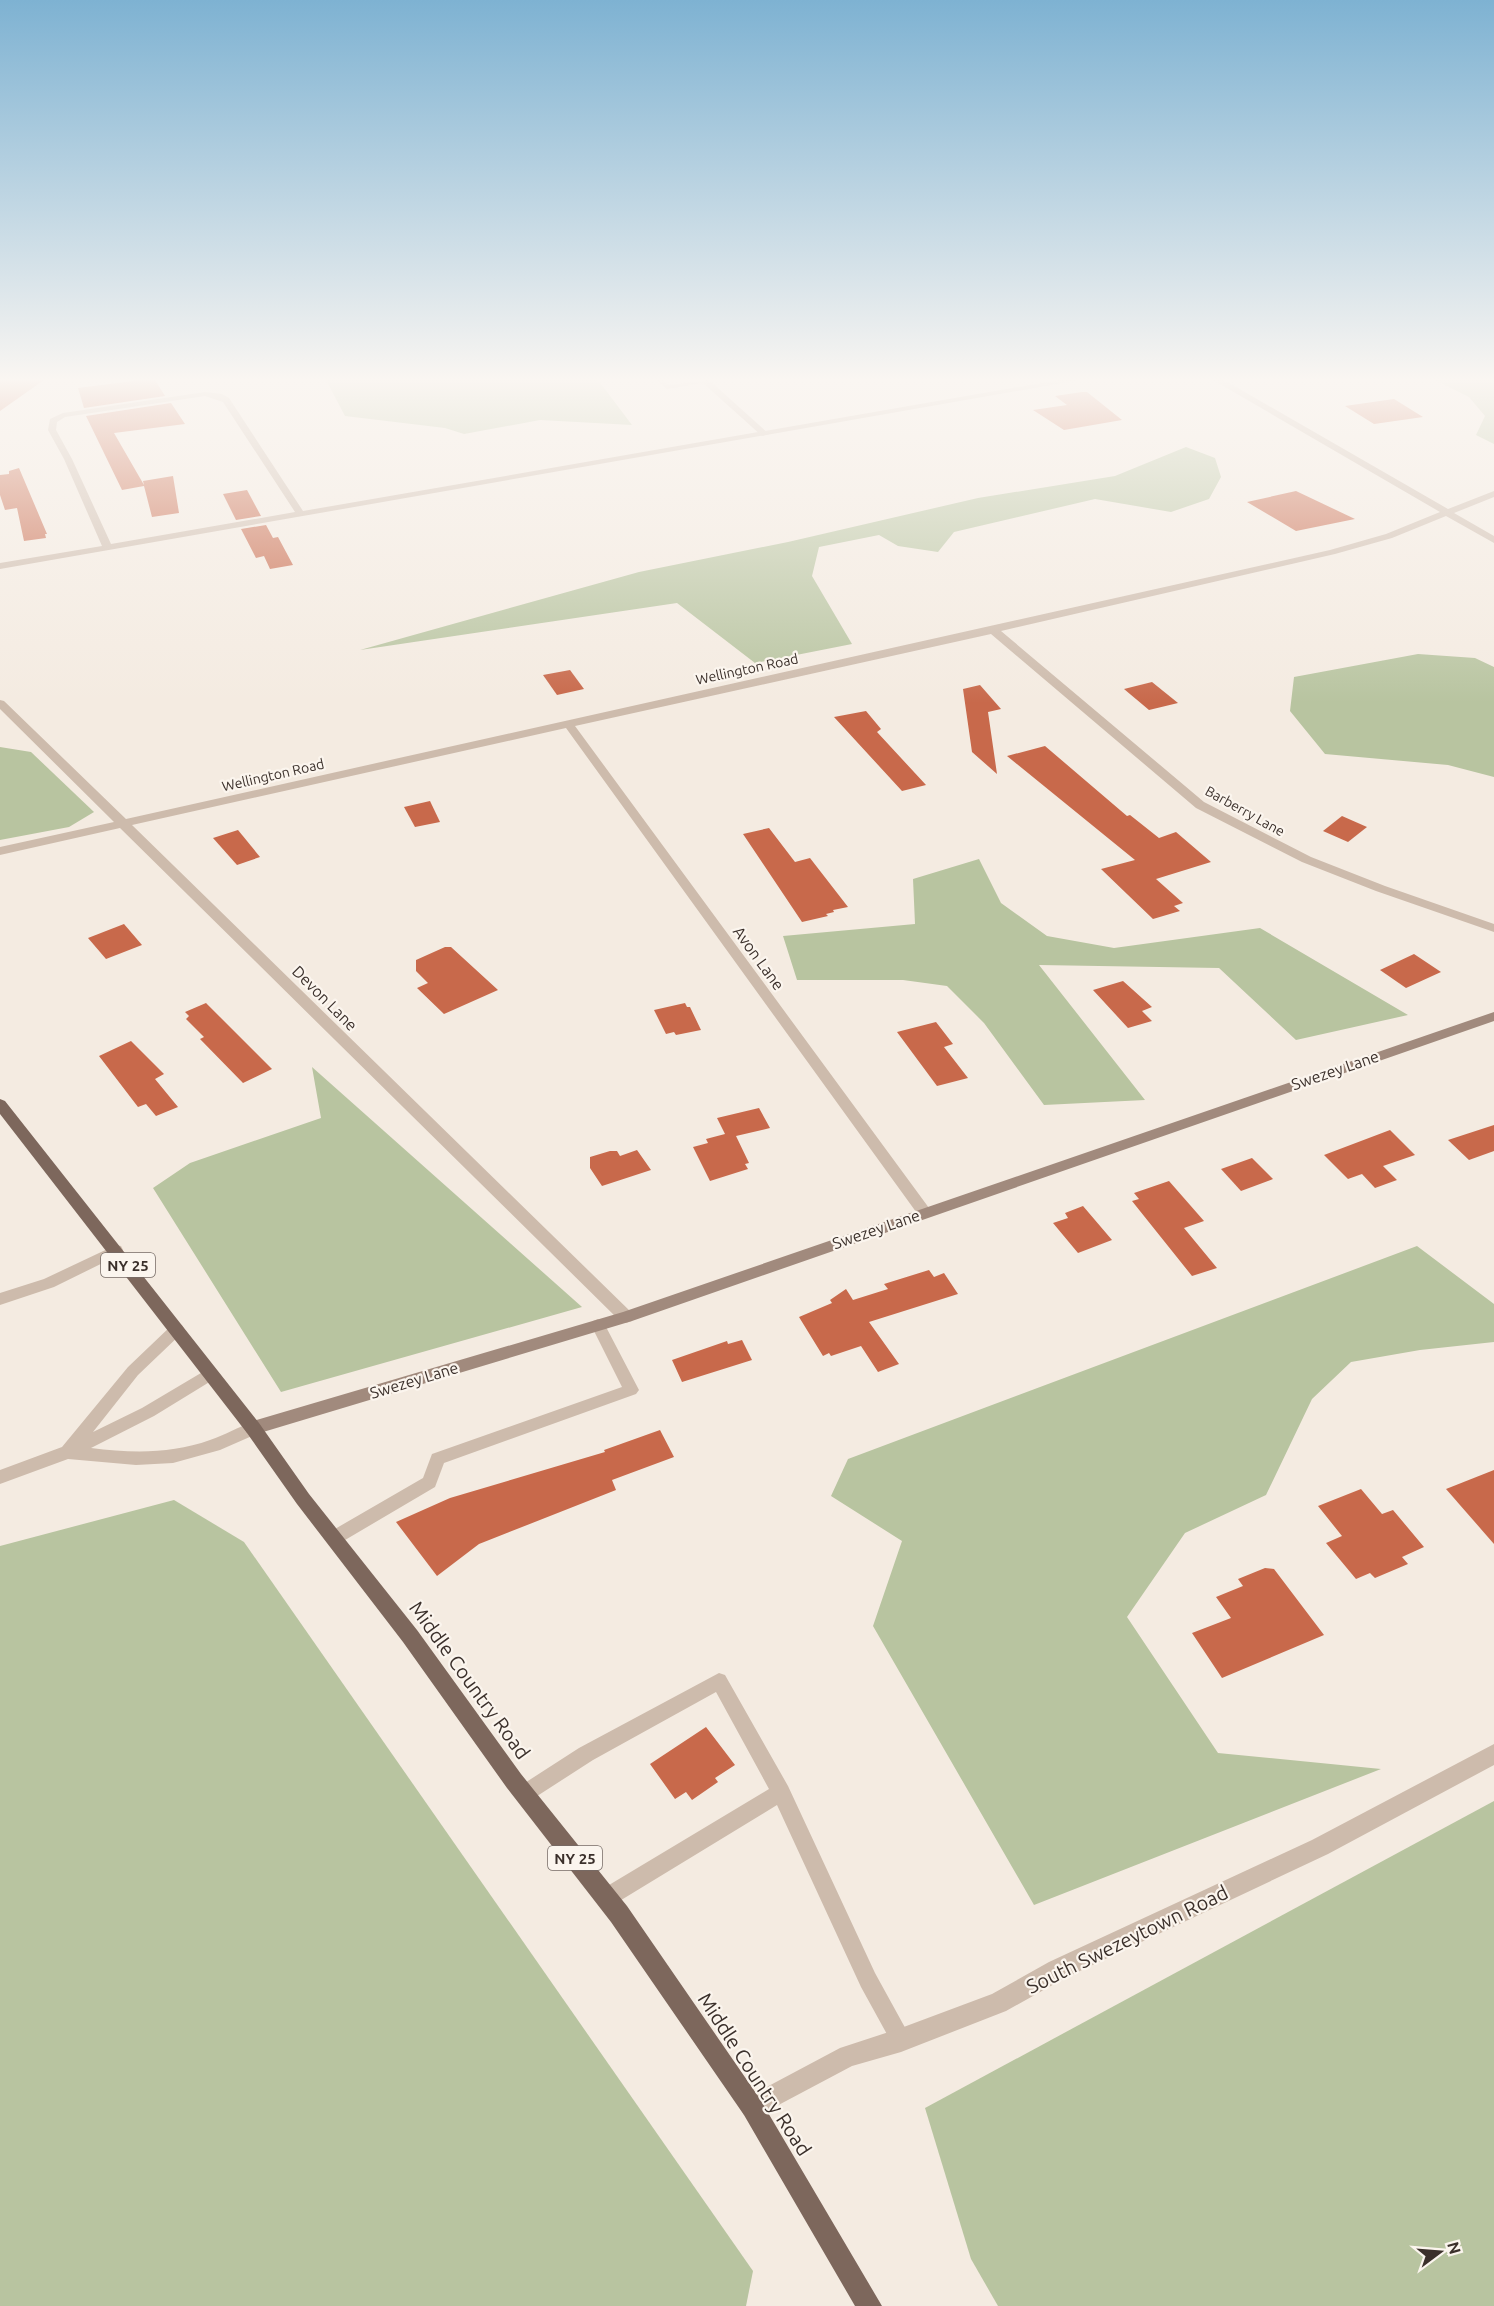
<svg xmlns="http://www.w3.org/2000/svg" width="1494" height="2306" font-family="Ubuntu,sans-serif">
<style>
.green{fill:#b8c4a0}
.building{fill:#c8694b}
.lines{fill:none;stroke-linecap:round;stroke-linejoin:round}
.lane{fill:#cdbbac;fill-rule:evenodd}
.street{fill:#cdbbac;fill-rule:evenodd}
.secondary{fill:#a18a7d;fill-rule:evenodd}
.primary{fill:#7d675c;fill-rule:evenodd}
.labels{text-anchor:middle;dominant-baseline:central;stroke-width:4.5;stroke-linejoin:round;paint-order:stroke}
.far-street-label{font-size:14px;fill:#3b302b;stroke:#fbf5ee}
.shield{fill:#fbf5ee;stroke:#756b66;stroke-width:1.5}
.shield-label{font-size:15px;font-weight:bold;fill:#3b302b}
.street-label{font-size:16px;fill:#3b302b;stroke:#fbf5ee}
.near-street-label{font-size:20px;fill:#3b302b;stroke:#fbf5ee}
</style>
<rect width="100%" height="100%" fill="#f4ebe1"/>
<!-- green -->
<g class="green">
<path d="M326 380H598L632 425 540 420 464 434 445 428 345 416Z"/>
<path d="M1435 380H1494V444L1476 435 1485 416 1469 397Z"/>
<path d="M1186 447 1215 458 1221 477 1209 499 1171 512 1095 499 954 532 938 552 898 546 879 535 819 547 812 576 852 644 755 663 677 603 360 650 639 572 788 542 978 498 1115 476Z"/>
<path d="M1418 654 1475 658 1494 667V777L1448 765 1325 754 1290 711 1294 677Z"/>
<path d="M0 747 31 752 94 812 69 827 0 840Z"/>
<path d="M979 859 1001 903 1047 936 1114 948 1260 928 1408 1015 1296 1040 1219 968 1039 965 1145 1100 1044 1105 984 1023 947 986 903 980H797L783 936 915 924 913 879Z"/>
<path d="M312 1067 582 1307 281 1392 153 1188 190 1163 321 1118Z"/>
<path d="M1417 1246 1494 1304V1342L1420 1350 1351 1362 1312 1399 1266 1495 1185 1533 1127 1617 1218 1753 1381 1769 1034 1905 873 1626 902 1541 831 1496 848 1459Z"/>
<path d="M174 1500 244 1542 753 2271 746 2306H0V1546Z"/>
<path d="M1494 1801V2306H998L971 2259 925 2108Z"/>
</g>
<!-- building -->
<g class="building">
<path d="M0 380H44L0 411Z"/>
<path d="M141 380H155L165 396 84 408 78 388Z"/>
<path d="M1082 392H1087L1122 420 1064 430 1033 410 1067 405 1055 396Z"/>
<path d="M1394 399 1423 417 1374 424 1345 406Z"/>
<path d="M171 403 185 424 114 433 144 485 143 481 173 476 179 513 152 517 144 486 122 490 86 416Z"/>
<path d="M19 468 47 534H45L46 538 24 541 17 508 5 510 0 495V475L9 474V471Z"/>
<path d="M247 490 261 516 236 520 223 494Z"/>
<path d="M1296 491 1355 519 1296 531 1247 502Z"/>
<path d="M266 525 273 538 278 537 293 565 270 569 264 556 256 558 241 529Z"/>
<path d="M570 670 584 689 557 695 543 675Z"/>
<path d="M1152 682 1178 703 1149 710 1124 689Z"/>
<path d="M980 685 1001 709 988 712 997 774 972 752 963 689Z"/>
<path d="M866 711 881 729 877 732 926 785 902 791 834 717Z"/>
<path d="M1045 746 1127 816 1130 815 1159 838 1176 832 1211 862 1156 879 1183 903 1174 906 1180 911 1153 919 1101 869 1135 860 1007 756Z"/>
<path d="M430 801 440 822 415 827 404 807Z"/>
<path d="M1342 816 1367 827 1348 842 1323 831Z"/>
<path d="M769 828 795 862 810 858 848 907 833 910 834 912 826 914 828 916 802 922 743 834Z"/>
<path d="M238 830 260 857 237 865 213 838Z"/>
<path d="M124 924 142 945 106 959 88 938Z"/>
<path d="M445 947H451L498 990 444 1014 417 988 428 983 416 971V960Z"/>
<path d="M1414 954 1441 972 1406 988 1380 970Z"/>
<path d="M1123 981 1152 1007 1142 1011 1152 1021 1128 1028 1093 990Z"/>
<path d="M206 1003 272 1069 243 1083 200 1039 204 1037 186 1019 189 1016 185 1012Z"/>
<path d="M685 1003 687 1007H690L701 1030 676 1035 674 1032 666 1034 654 1010Z"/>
<path d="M936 1022 953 1044 944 1047 968 1078 937 1086 897 1032Z"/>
<path d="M131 1041 164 1074 155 1079 178 1107 156 1116 146 1104 138 1107 99 1056Z"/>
<path d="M759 1108 770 1128 736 1136 749 1163 745 1164 748 1169 710 1181 693 1147 708 1143 706 1139 725 1134 717 1118Z"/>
<path d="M1494 1125V1151L1469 1160 1448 1140Z"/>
<path d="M1390 1130 1415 1155 1383 1166 1397 1180 1375 1188 1362 1174 1348 1179 1324 1155Z"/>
<path d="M637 1150 651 1170 602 1186 590 1168V1157L610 1151H617L620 1156Z"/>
<path d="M1252 1158 1273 1179 1241 1191 1221 1169Z"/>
<path d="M1169 1181 1204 1221 1184 1228 1217 1268 1192 1276 1132 1201 1139 1199 1134 1193Z"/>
<path d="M1083 1206 1112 1240 1078 1253 1053 1223 1068 1218 1065 1213Z"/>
<path d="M929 1270 934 1277 944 1273 958 1294 869 1322 899 1364 878 1372 861 1346 831 1356 829 1353 823 1356 799 1317 832 1303 830 1300 846 1289 853 1300 888 1289 884 1284Z"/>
<path d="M742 1340 752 1360 682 1382 672 1360 727 1341 728 1344Z"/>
<path d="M660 1430 674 1457 612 1480 616 1490 479 1544 437 1576 396 1522 450 1498 605 1452 604 1450Z"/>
<path d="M1494 1470V1544L1446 1489Z"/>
<path d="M1361 1489 1382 1514 1393 1510 1424 1547 1402 1557 1408 1564 1375 1578 1370 1573 1356 1579 1326 1543 1342 1536 1318 1506Z"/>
<path d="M1265 1568 1274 1569 1324 1635 1222 1678 1192 1633 1231 1618 1216 1597 1243 1586 1238 1579Z"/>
<path d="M706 1727 735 1765 715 1778 718 1782 692 1800 686 1792 675 1799 650 1764Z"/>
</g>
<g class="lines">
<!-- lane -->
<g class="lane">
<path d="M656 380H664L669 385 709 380 769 434 762 436 703 383 667 389Z"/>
<path d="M116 1245 121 1246 123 1250 121 1254 54 1287 0 1305V1293L44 1279Z"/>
<path d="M598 1319 603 1321 605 1325 639 1390 636 1394 444 1463 435 1487 340 1543 334 1545 328 1543 326 1538 328 1533 423 1478 432 1454 622 1387 591 1325 593 1321Z"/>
<path d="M177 1323 182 1325 184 1329 182 1333 138 1375 93 1432 142 1408 206 1370 211 1368 216 1370 219 1374 216 1378 154 1416 91 1448C132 1453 171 1454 210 1440 225 1435 238 1427 253 1422L259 1423 261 1428 259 1433 220 1450 173 1463 136 1465 68 1459 0 1484V1470L62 1447 128 1367 172 1325Z"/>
<path d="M719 1673 725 1675 788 1786 875 1973 908 2033 911 2040 908 2047 901 2050 894 2047 861 1987 777 1805 613 1905 606 1908 599 1905 596 1898 599 1891 769 1789 716 1692 593 1760 531 1800 524 1803 517 1800 515 1794 517 1788 579 1748Z"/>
</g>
<!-- street -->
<g class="street">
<path d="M1059 380H1080L0 569V563L102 546 64 459 48 430 50 419 63 413 205 392 222 394 229 398 303 511ZM205 396 223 402 295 512 111 544 72 459 56 430 57 422 65 417Z"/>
<path d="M1213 380H1224L1448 509 1494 491V497L1454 513 1494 536V543L1446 516 1392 538 1335 554 1001 631 1204 802 1311 857 1385 886 1494 924V932L1376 891 1302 862 1196 808 991 634 575 726 929 1208 932 1212 929 1216H919L566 728 132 825 632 1313 634 1317 632 1321 626 1323 620 1321 120 828 0 855V847L114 822 0 709V700L4 701 126 819 1330 550 1386 534 1440 512Z"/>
<path d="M1494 1744V1765L1328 1854 1065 1978 1006 2011 901 2052 852 2066 752 2119 744 2115 740 2107 744 2099 840 2048 901 2028 992 1994 1049 1962 1312 1840Z"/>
</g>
<!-- secondary -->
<path class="secondary" d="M1494 1012V1021L632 1321 253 1435 247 1433 244 1428 247 1423 253 1421 623 1312Z"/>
<!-- primary -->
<path class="primary" d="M0 1099 5 1101 259 1423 309 1494 417 1630 521 1774 627 1906 760 2099 882 2306H855L744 2115 611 1922 507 1788 403 1642 297 1504 247 1433 0 1114Z"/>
</g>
<!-- sky -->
<linearGradient id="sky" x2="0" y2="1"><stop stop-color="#7eb2d2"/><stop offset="0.54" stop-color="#faf6f2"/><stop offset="1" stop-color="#faf6f2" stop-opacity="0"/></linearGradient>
<rect width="1494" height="703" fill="url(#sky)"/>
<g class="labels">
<!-- far-street labels -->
<g class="far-street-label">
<text transform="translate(747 669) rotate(-12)">Wellington Road</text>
<text transform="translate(273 775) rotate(-13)">Wellington Road</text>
<text transform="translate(1245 811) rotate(29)">Barberry Lane</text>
</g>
<!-- shield labels -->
<g class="shield">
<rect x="101" y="1253" width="54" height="24" rx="4.5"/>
<rect x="548" y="1846" width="54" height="24" rx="4.5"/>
</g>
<g class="shield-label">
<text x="128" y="1265">NY 25</text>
<text x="575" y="1858">NY 25</text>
</g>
<!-- street labels -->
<g class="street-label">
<text transform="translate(759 958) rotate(54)">Avon Lane</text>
<text transform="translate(325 998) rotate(45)">Devon Lane</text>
<text transform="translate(1335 1070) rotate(-19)">Swezey Lane</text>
<text transform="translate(876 1229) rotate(-19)">Swezey Lane</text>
<text transform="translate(414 1380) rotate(-17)">Swezey Lane</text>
</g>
<!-- near-street labels -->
<g class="near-street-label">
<text transform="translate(470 1680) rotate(54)">Middle Country Road</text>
<text transform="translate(1127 1939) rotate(-26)">South Swezeytown Road</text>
<text transform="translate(755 2074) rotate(57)">Middle Country Road</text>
</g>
</g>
<!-- north arrow -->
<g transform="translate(1440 2252) rotate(74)" stroke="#fbf5ee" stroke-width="4.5" paint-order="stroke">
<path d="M0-4.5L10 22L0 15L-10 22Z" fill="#3b302b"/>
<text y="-9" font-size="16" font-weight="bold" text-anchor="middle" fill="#3b302b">N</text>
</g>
</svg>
